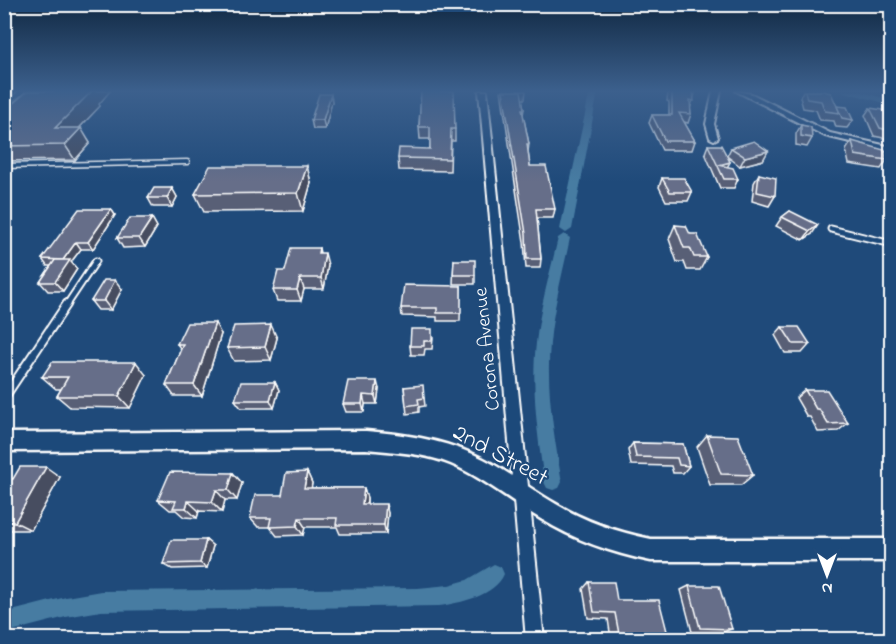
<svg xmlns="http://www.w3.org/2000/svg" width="896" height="644" font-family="'Indie Flower',sans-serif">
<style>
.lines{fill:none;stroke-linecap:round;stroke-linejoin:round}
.canal{fill:#467ca2;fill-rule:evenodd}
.lane-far2-casing{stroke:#fff;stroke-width:7}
.lane-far1-casing{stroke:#fff;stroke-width:9}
.lane-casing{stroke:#fff;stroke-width:11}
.street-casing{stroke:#fff;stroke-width:4}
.secondary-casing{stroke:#fff;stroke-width:5}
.lane-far2{stroke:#1f4a7a;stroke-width:4}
.lane-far1{stroke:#1f4a7a;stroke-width:5}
.lane{stroke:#1f4a7a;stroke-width:7}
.street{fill:#1f4a7a;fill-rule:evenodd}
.secondary{fill:#1f4a7a;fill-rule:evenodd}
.wall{fill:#585f76;stroke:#fff;stroke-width:1.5}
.shaded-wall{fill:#474d60;stroke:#fff;stroke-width:1.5}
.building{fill:#666e89;stroke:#fff;stroke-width:1.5}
.labels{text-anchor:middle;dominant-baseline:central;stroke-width:4.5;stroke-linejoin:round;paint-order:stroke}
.street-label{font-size:20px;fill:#fff;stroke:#1f4a7a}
.near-street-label{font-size:24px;fill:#fff;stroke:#1f4a7a}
</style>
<rect width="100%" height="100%" fill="#1f4a7a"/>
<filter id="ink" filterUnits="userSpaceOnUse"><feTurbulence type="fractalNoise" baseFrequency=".0167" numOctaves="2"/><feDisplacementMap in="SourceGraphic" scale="12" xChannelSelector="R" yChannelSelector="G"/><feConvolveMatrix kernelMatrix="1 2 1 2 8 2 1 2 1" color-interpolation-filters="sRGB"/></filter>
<g filter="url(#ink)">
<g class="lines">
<!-- canal -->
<g class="canal">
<path d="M590 91H598L572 229 566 233 560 229Z"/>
<path d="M841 91H857L892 100V105Z"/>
<path d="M564 234 570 238C563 273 553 308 550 343 546 390 554 436 562 482L559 488 553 490 547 488 544 482C538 436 531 389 536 343 540 307 550 273 558 238Z"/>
<path d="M494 564 501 567 504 574C495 596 460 603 439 606L101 611 66 617 4 633V613L66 597 101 591 418 588 449 585 467 580Z"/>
</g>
<defs>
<g id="lane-far2">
<path d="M4 107 22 91"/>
<path d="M4 166 187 162"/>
</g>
<g id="lane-far1">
<path d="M831 229 892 244"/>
<path d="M66 306 96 261"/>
</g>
<path id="lane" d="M4 398 67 304"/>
<g id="street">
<path d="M479 91H487L544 640H526Z"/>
<path d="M713 91H721L714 124 718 138 714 140 710 138 706 124Z"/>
<path d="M736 91 752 94 830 133 892 147V152L825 136Z"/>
</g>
<path id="secondary" d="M366 431C403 434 439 439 473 454 503 467 528 488 556 504 586 522 617 532 651 539H892V561H651C612 553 575 540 541 519 511 501 484 478 451 464 425 453 394 452 366 449L4 451V433Z"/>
</defs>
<!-- lane-far2 casing -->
<use href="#lane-far2" class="lane-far2-casing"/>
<!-- lane-far1 casing -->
<use href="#lane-far1" class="lane-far1-casing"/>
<!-- lane casing -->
<use href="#lane" class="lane-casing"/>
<!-- street casing -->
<use href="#street" class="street-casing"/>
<!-- secondary casing -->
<use href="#secondary" class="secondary-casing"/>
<!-- lane-far2 -->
<use href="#lane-far2" class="lane-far2"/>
<!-- lane-far1 -->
<use href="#lane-far1" class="lane-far1"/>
<!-- lane -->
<use href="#lane" class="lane"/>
<!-- street -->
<use href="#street" class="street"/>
<!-- secondary -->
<use href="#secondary" class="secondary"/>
</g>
<!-- wall -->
<g class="wall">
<path d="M28 91H110L99 104 100 106 79 128 90 143 75 160 4 161V111Z"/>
<path d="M421 91 455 129V141H451L450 171 399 170 398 158 430 149V139H420L419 127Z"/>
<path d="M501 91H526L525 99H522L524 109 523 115 529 144 528 152 530 166 555 209 553 218H537L541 259 540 268H526L524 242Z"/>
<path d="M668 91H696L690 109 691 114 688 123 684 122 695 141 692 150H662L649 123 652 115H669V102L667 101Z"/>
<path d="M803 91H823L837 106 853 120 847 128 836 127 834 121 820 120 816 110 803 108 800 97Z"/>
<path d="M331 94 332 102 325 129H313L311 120Z"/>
<path d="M870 108 891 127V134L888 139 874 136 865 115Z"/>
<path d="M801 125 812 138 807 147 796 145V134Z"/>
<path d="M852 141 887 160 881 169 849 164 846 150Z"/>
<path d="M708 145 727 156 731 148 768 151 763 160 740 166 728 157 730 162 727 167 738 179 734 188H720L705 153Z"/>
<path d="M307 166 311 183 303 211 204 212 195 194Z"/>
<path d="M759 174 775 196 769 206 752 201 754 183Z"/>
<path d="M662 178 692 192 688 201H666L659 187Z"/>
<path d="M172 188 177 197 172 207H153L148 198Z"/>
<path d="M111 209 115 215 93 249H81L71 262 77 269 63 291H48L40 282 51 266H47L42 259Z"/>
<path d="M790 211 812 234 803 240 776 226 782 217Z"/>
<path d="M152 218 157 227 145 247 123 248 117 238Z"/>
<path d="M675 225 690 234 707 257 700 270H687L684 262H677L669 239Z"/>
<path d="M319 248 320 253 328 265 324 289H304L301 301H277L273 290 285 271Z"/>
<path d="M454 260 475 275V284H453Z"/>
<path d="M461 286 460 321H437V317L402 316 401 308Z"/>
<path d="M122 289 111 310H98L91 301Z"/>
<path d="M782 327 810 344 802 353H785L775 335Z"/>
<path d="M221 334 202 396H174L166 385 181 349 177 344Z"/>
<path d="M277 338 271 360 234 361 227 348Z"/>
<path d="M433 338 432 349H425L424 355H411L410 346Z"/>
<path d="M146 375 130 408 70 407 57 396 61 389H56L42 377Z"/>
<path d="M275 382 279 390 274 408H241L235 400Z"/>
<path d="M404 387 424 398 425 406 419 407V412L407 414Z"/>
<path d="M379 389 377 404H365L364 412H346L343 404Z"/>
<path d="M805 390 848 423 838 431 818 432 810 417H807L796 398Z"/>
<path d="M707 435 753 475 741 485H710L697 447Z"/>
<path d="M633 443 683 444 689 466 683 473H673L671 466 631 465 628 450Z"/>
<path d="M307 472 312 483 311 488H364L367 498V504L388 513 386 534H340L337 527H305L303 535 277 536 270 527H258L250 518 282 495Z"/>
<path d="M233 473 242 483 237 500H225L222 512 199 511 197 518 184 517 176 510H170L158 500Z"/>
<path d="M60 477 31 530H9L4 528V479Z"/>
<path d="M206 540 213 546 207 568 172 569 163 564Z"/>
<path d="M589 582 617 600 669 639H611L608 619 588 618 583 589Z"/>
<path d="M689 586 732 629 723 632H692L681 590Z"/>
</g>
<!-- shaded-wall -->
<g class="shaded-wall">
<path d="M89 91H110L99 104 100 106 65 143 55 128Z"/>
<path d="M331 94 332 102 325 129 323 120Z"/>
<path d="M81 128 90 143 75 160 65 145Z"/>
<path d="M768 151 763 160 740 166 745 157Z"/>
<path d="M730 162 725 171 719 165Z"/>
<path d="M307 166 311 183 303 211 298 193Z"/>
<path d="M172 188 177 197 172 207 167 198Z"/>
<path d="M111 209 115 215 93 249 88 242Z"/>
<path d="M152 218 157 227 145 247 139 238Z"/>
<path d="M818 225 812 234 803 240 810 231Z"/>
<path d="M76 242 81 249 71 262 77 269 63 291 55 282 63 260Z"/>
<path d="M325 253 328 265 324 289 321 278Z"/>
<path d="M300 278 304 289 301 301 297 290Z"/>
<path d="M115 280 122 289 111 310 104 301Z"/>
<path d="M215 323 221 334 202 396 194 385Z"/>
<path d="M271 325 277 338 271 360 265 347Z"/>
<path d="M136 362 146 375 130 408 119 396Z"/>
<path d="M377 381 379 389 377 404 375 396Z"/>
<path d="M275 382 279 390 274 408 270 400Z"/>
<path d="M363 395 365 404 364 412 362 404Z"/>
<path d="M46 467 60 477 31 530 15 522Z"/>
<path d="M307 472 312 483 310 498 304 488Z"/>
<path d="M233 473 242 483 237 500 228 490Z"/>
<path d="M364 488 367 498 366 513 362 504Z"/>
<path d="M216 490 225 500 222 512 212 502Z"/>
<path d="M188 501 199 511 197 518 186 508Z"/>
<path d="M386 504 388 513 386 534 384 525Z"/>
<path d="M299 518 305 527 303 535 297 526Z"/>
<path d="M206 540 213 546 207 568 200 563Z"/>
</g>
<!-- building -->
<g class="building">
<path d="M28 91H92L55 128H81L65 145 4 146V111Z"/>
<path d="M421 91H454L455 129H451L450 159 398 158 399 148 430 149V127H419Z"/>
<path d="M503 91H521L524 109H522L529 144H527L530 166H546L555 209H536L541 259H527L526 234Z"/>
<path d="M670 91H693L694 101 690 100 691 114 679 113 695 141H665L652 115H672V93H669Z"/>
<path d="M805 91H823L831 93 840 113 825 111 821 101 807 99Z"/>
<path d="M319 94H331L323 120H311Z"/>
<path d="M837 106 847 107 853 120 842 118Z"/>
<path d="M870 108 883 110 891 127V131L880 128Z"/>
<path d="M801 125 811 127 812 138 801 136Z"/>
<path d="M754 141 768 151 745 157 731 148Z"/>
<path d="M852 141 884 150 887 160 855 155Z"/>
<path d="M708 145H721L730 162 719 165 733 168 738 179H724Z"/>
<path d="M210 166H307L298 193 195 194Z"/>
<path d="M759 174 776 178 775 196 757 192Z"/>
<path d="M662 178H684L692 192H670Z"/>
<path d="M154 188H172L167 198H148Z"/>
<path d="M79 209H111L88 242H76L63 260 42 259Z"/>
<path d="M790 211 818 225 810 231 782 217Z"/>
<path d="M130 218H152L139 238H117Z"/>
<path d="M675 225 686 226 690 234H697L707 257H694L690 248H684Z"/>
<path d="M291 248H319L318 253H325L321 278H300L297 290H273L278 271H285Z"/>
<path d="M55 260H70L55 282H40Z"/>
<path d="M454 260H475V275H453Z"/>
<path d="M104 280H115L104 301H91Z"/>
<path d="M404 285 461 286V313H437V308H401Z"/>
<path d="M187 323H215L194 385H166L183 344H177Z"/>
<path d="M271 325 265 347 227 348 234 326Z"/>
<path d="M782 327H799L810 344H793Z"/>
<path d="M411 329H432V341H424V346H410Z"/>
<path d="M52 362H136L119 396H57L68 377H42Z"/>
<path d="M348 381H377L375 396 363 395 362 404H343Z"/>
<path d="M241 382H275L270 400H235Z"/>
<path d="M423 385 424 398 418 399 419 404 406 406 404 387Z"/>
<path d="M805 390H827L848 423 828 424 819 409H816Z"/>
<path d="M707 435 738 436 753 475 721 474Z"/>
<path d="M633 443 683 444 689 466 679 465 677 458 636 457Z"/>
<path d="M20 467H46L15 522H4V479H13Z"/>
<path d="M170 472 233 473 228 490H216L212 502 188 501 186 508H173L176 501 158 500Z"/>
<path d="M307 472 304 488H364L362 504H386L384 525H336L337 518H299L297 526 269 527 271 518H250L255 495H282L286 473Z"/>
<path d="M171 540H206L200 563 163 564Z"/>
<path d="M589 582H614L617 600H659L669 639H620L615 613 594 612Z"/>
<path d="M689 586H719L732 629 700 628Z"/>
</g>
</g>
<!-- sky -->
<linearGradient id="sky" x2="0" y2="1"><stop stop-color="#112943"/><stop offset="0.5" stop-color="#3c608d"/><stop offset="1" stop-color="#3c608d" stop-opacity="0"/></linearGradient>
<rect width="896" height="182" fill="url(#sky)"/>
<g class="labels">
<!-- street labels -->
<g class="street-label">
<text transform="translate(488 349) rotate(-96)">Corona Avenue</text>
</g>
<!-- near-street labels -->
<g class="near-street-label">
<text transform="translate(500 456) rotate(28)">2nd Street</text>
</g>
</g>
<!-- margin -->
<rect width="896" height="644" fill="none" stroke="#1f4a7a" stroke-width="24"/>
<rect x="12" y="12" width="872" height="620" fill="none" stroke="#fff" stroke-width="2" filter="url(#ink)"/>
<!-- north arrow -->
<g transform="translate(827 575) rotate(180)" stroke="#1f4a7a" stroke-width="4.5" paint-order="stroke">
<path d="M0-4.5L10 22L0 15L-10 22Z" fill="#ffffff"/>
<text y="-9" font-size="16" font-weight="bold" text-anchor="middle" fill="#ffffff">N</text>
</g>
</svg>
